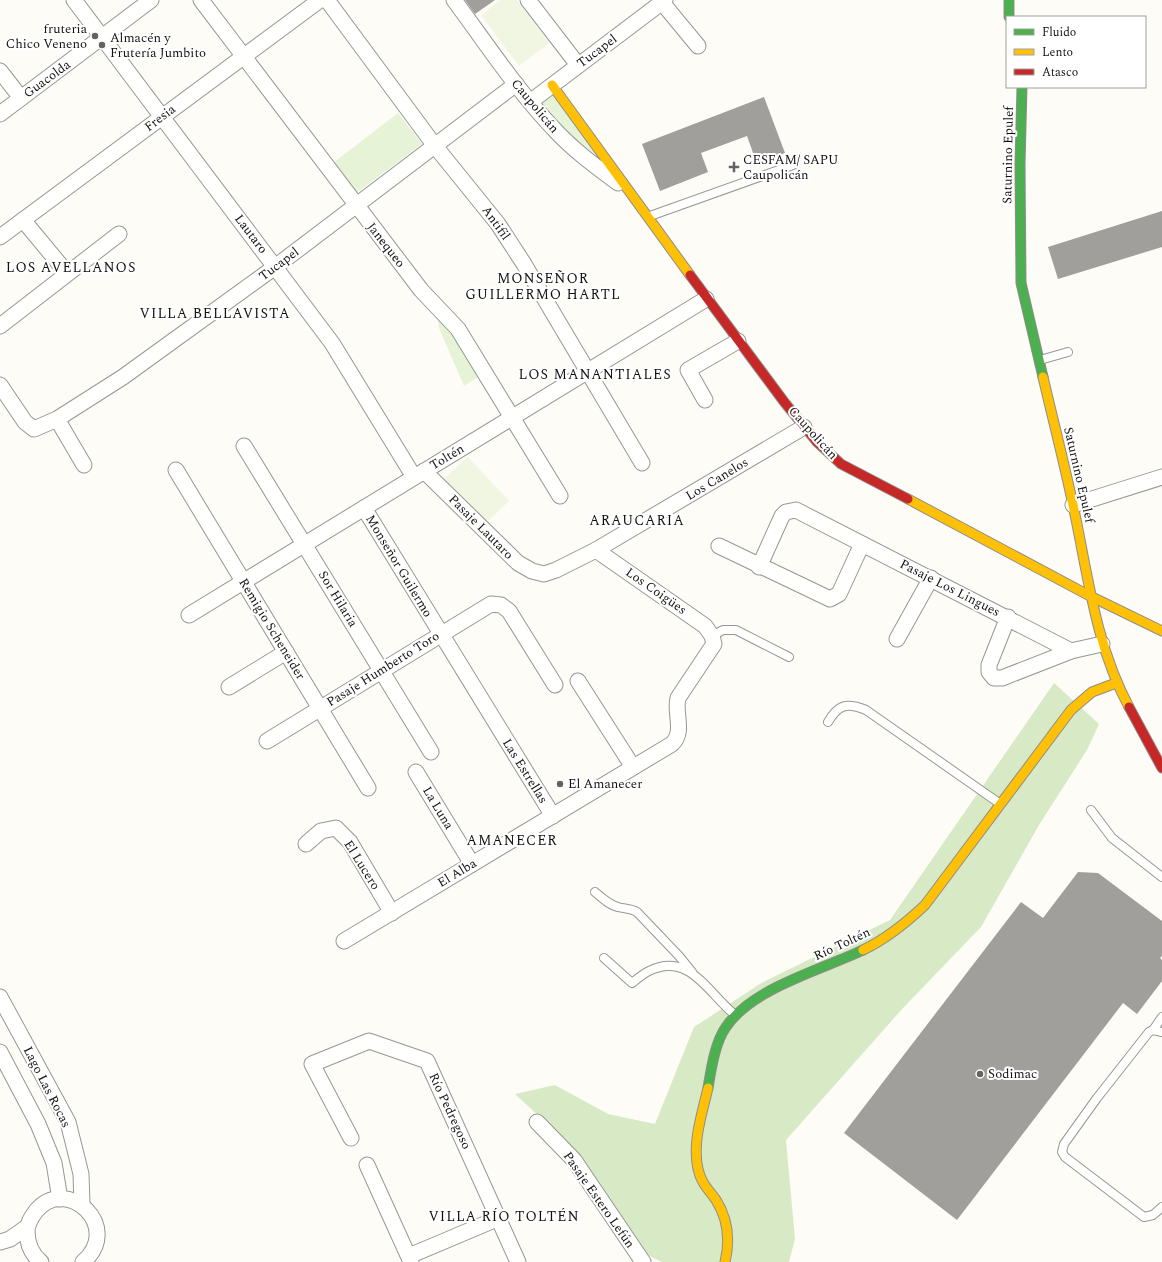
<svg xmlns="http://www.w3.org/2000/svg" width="1162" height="1262" font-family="Spectral,serif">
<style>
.green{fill:#e7f3d7}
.forest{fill:#d8eac5}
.pitch{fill:#f0f6e1}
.building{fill:#a19f9c}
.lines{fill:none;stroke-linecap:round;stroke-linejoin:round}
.lane-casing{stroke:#979795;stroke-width:10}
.street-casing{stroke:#979795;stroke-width:17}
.fast-casing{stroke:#8e8d8b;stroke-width:11}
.slow-casing{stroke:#8e8d8b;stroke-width:11}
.jam-casing{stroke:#8e8d8b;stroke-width:11}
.lane{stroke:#fffffe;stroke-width:8}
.street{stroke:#fffffe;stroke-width:15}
.fast{stroke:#4caf50;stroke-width:9}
.slow{stroke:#ffc107;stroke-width:9}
.jam{stroke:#c62828;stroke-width:9}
.poi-dot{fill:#646362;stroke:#fff;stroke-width:1.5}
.labels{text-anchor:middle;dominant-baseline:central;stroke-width:4;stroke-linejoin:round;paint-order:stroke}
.poi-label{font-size:13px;fill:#111;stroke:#fff;text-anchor:start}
.street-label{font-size:13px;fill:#111;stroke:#fff}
.neighbourhood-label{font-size:14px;letter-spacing:1px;fill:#111;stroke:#fff}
</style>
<rect width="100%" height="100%" fill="#fdfcf7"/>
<!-- green -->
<g class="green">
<path d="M552 93 610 168 580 147 540 103Z"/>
<path d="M398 113 422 144 356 193 333 163Z"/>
<path d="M441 316 480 376 464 386 439 328 438 320Z"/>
</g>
<!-- forest -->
<path class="forest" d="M1054 683 1099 724 1087 750 1039 825 981 927 903 1008 786 1140 795 1239 789 1262H662L635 1249 542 1119 515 1094 555 1085 608 1114 655 1124 694 1027 763 982 890 920Z"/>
<!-- pitch -->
<g class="pitch">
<path d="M501 0H517L549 43 519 66 481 15Z"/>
<path d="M468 457 509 501 485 524 444 479Z"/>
</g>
<!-- building -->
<g class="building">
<path d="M465 0H495L475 14Z"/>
<path d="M764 97 785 153 757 164 747 136 701 153 708 172 660 191 642 144Z"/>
<path d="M1162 211V247L1058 279 1048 247Z"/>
<path d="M1078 872 1098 873 1162 921V956L1160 958 1162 960V981L1137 1014 1123 1003 957 1220 844 1133 1021 902 1043 918Z"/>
</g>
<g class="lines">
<defs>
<g id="lane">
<path d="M650 216 793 165"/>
<path d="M1040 360 1068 352"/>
<path d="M712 636 723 630H736L789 657"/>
<path d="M828 722C838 705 846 702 866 710L999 803"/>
<path d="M1091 810 1112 838 1162 877"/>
<path d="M595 892C602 898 609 905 618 907 625 909 630 908 637 912L679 956 692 972"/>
<path d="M604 958 632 983C637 979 643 974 649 971 689 951 709 994 734 1014"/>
<path d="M1153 1030 1162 1017"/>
<path d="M1162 1032 1153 1030 1149 1032 1097 1098 1064 1144 1062 1152 1065 1157 1144 1217 1153 1215 1162 1207"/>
</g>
<g id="street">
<path d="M74 0 332 343 414 477"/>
<path d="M201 0 421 290 458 329 560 496"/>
<path d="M327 0 435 146 498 224 524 264 642 463"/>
<path d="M454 0C486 43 516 89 553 128 572 149 595 166 618 183"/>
<path d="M528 0 578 65"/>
<path d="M660 0 698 46"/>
<path d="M0 71 21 98"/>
<path d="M530 102 665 0"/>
<path d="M0 114 151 0"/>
<path d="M23 220 67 273"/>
<path d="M0 237 320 0"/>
<path d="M0 326 119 234"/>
<path d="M0 385 25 422 34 429 57 419 123 377 275 267 516 84"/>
<path d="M705 400 688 370 738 341"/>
<path d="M57 419 84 465"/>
<path d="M244 446 431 752"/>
<path d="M176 470 368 788"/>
<path d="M424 471 518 563 532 571 544 574 556 570 596 550 804 427"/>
<path d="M1073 505 1162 477"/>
<path d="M364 508 553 816"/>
<path d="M719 546 830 599 839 594 862 544"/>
<path d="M759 567 782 516 786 512 796 510 1071 651 1102 644"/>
<path d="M189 615 706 299"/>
<path d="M1008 617 989 665V672L994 678H1002L1071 651"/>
<path d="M897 639 931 578"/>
<path d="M578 681 633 767"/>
<path d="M229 687 286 652"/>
<path d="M267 741 491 604 501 605 509 611 555 685"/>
<path d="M416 772 472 864"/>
<path d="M306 844 321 831 336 828 350 842 392 913"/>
<path d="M344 941 672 744C685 732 674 713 678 698L714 644 712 636 705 626 596 550"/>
<path d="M0 997 68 1122 81 1174 82 1205"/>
<path d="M0 1052 38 1124 54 1163 60 1199"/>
<path d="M537 1122 574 1160 643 1262"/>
<path d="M351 1138 312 1064 369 1041 427 1061 518 1262"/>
<path d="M367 1165 411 1262"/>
<path d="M0 1242 10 1239 27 1227"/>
<path d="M409 1256 499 1218"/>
<path d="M41 1262C31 1254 27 1243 27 1230 28 1223 32 1216 36 1211 66 1174 124 1227 83 1262"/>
</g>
<g id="fast">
<path d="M1009 0V17"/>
<path d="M1022 87 1020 164 1021 283 1043 377"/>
<path d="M708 1088C711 1070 715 1042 726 1027 752 988 821 970 863 950"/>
</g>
<g id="slow">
<path d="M552 85 690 275"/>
<path d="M1043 377C1053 420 1064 462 1073 505 1088 574 1095 644 1129 707"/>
<path d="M908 499 1090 596 1162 631"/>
<path d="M863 950C886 939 906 923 925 905L1071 710 1092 692 1116 683"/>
<path d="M708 1088C702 1114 692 1143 698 1169 701 1183 709 1190 716 1200 728 1219 730 1241 725 1262"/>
</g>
<g id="jam">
<path d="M690 275 785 403 817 442 841 464 908 499"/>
<path d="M1129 707 1162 768"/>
</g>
</defs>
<!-- lane casing -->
<use href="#lane" class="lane-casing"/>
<!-- street casing -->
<use href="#street" class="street-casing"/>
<!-- fast casing -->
<use href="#fast" class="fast-casing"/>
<!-- slow casing -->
<use href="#slow" class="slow-casing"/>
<!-- jam casing -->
<use href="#jam" class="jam-casing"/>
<!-- lane -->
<use href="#lane" class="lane"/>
<!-- street -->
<use href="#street" class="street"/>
<!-- fast -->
<use href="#fast" class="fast"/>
<!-- slow -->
<use href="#slow" class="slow"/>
<!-- jam -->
<use href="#jam" class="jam"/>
</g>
<!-- markers -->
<g class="poi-dot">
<circle cx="95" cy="36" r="4"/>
<circle cx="102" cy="45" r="4"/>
<path d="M732 161h4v4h4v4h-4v4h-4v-4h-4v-4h4z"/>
<circle cx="560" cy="784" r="4"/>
<circle cx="980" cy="1074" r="4"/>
</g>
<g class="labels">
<!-- poi labels -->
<g class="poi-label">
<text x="87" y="29" text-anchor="end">fruteria<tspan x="87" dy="15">Chico Veneno</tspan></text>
<text x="110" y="38">Almacén y<tspan x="110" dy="15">Frutería Jumbito</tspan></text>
<text x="743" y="160">CESFAM/ SAPU<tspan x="743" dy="15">Caupolicán</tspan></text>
<text x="568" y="784">El Amanecer</text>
<text x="988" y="1074">Sodimac</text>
</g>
<!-- street labels -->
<g class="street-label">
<text transform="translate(597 51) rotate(-37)">Tucapel</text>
<text transform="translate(47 79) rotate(-36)">Guacolda</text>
<text transform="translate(535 106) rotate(50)">Caupolicán</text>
<text transform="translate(160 118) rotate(-37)">Fresia</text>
<text transform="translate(1008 155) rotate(-89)">Saturnino Epulef</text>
<text transform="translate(496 223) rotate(54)">Antifil</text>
<text transform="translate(251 234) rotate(53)">Lautaro</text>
<text transform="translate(386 245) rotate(52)">Janequeo</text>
<text transform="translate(279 264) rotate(-37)">Tucapel</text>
<text transform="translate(813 433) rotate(48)">Caupolicán</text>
<text transform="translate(447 457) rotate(-31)">Toltén</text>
<text transform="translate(1079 475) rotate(77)">Saturnino Epulef</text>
<text transform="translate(717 479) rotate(-31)">Los Canelos</text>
<text transform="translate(481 527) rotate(45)">Pasaje Lautaro</text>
<text transform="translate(399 566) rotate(59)">Monseñor Guilermo</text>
<text transform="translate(950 588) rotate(27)">Pasaje Los Lingues</text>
<text transform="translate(656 591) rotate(35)">Los Coigües</text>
<text transform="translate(338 599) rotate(59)">Sor Hilaria</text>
<text transform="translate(272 629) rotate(59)">Remigio Scheneider</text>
<text transform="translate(383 669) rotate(-32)">Pasaje Humberto Toro</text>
<text transform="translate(525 771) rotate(58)">Las Estrellas</text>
<text transform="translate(438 808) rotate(59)">La Luna</text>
<text transform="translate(362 865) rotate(58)">El Lucero</text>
<text transform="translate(457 873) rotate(-31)">El Alba</text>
<text transform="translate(842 944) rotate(-25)">Río Toltén</text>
<text transform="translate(47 1087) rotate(63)">Lago Las Rocas</text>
<text transform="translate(450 1111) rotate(65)">Río Pedregoso</text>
<text transform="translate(599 1200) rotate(55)">Pasaje Estero Lefún</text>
</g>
<!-- neighbourhood labels -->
<g class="neighbourhood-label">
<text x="71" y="267">LOS AVELLANOS</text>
<text x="543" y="278">MONSEÑOR<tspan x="543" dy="16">GUILLERMO HARTL</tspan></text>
<text x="215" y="313">VILLA BELLAVISTA</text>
<text x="595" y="374">LOS MANANTIALES</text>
<text x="637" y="520">ARAUCARIA</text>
<text x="512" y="840">AMANECER</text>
<text x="504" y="1216">VILLA RÍO TOLTÉN</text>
</g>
</g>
<!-- legend -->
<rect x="1006" y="16" width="140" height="72" fill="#ffffff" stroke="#a0a0a0"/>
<rect x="1014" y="29" width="20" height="6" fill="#4caf50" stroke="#a0a0a0"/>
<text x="1042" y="36" font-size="12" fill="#111111">Fluido</text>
<rect x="1014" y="49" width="20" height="6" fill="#ffc107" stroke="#a0a0a0"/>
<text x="1042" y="56" font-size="12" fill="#111111">Lento</text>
<rect x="1014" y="69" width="20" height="6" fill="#c62828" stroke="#a0a0a0"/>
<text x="1042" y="76" font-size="12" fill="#111111">Atasco</text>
</svg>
